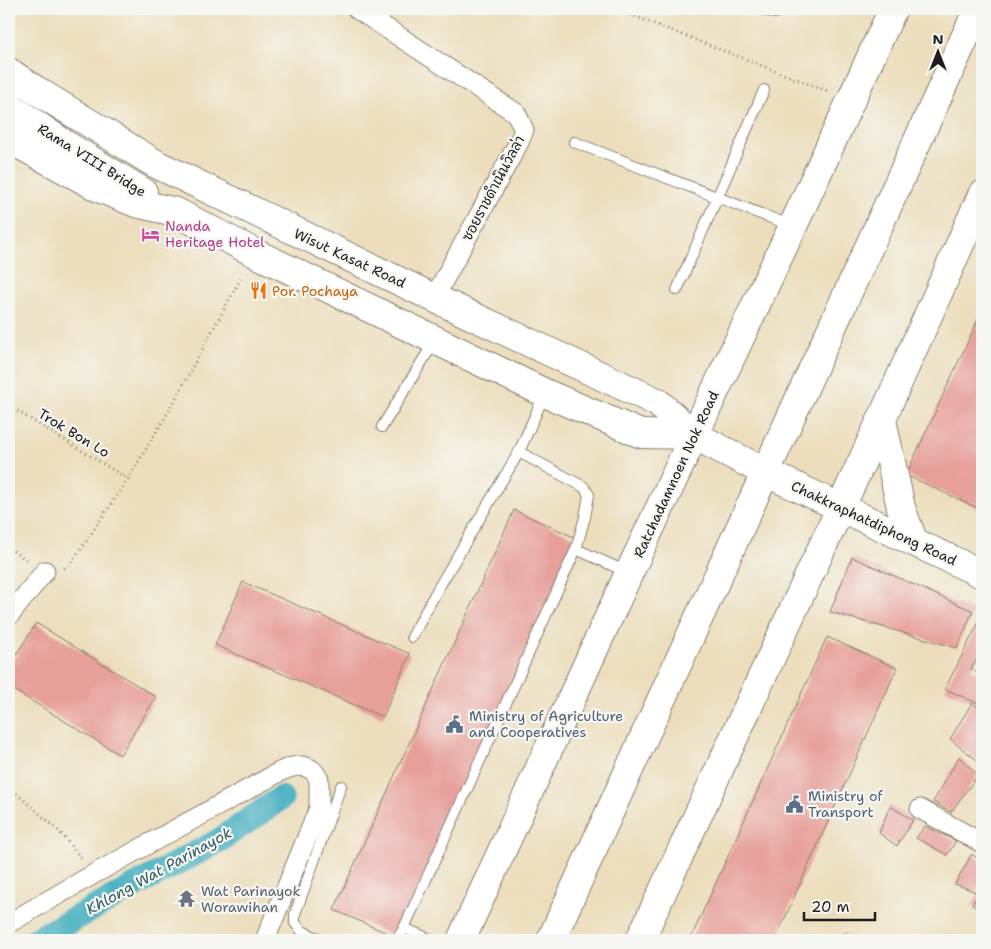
<svg xmlns="http://www.w3.org/2000/svg" width="991" height="949" font-family="'Shantell Sans','Playpen Sans Thai',sans-serif">
<style>
.lines{fill:none;stroke-linecap:round;stroke-linejoin:round}
.canal{stroke:#41adbf;stroke-width:25}
.building{fill:#e79f9a}
.service-casing{stroke:#847d6c;stroke-width:12}
.minor-casing{stroke:#847d6c;stroke-width:21}
.secondary-casing{stroke:#847d6c;stroke-width:30}
.path{stroke:#847d6c;stroke-width:3;stroke-dasharray:1 4;stroke-linecap:butt}
.service{stroke:#fff;stroke-width:10}
.minor{stroke:#fff;stroke-width:19}
.secondary{stroke:#fff;stroke-width:28}
.labels{text-anchor:middle;dominant-baseline:central;stroke-width:4.5;stroke-linejoin:round;paint-order:stroke}
.street-label{font-size:14px;fill:#1c1c1c;stroke:#f6f6f2}
.hotel-label{font-size:14px;fill:#b23c85;stroke:#f6f6f2;text-anchor:start}
.food-label{font-size:14px;fill:#c56008;stroke:#f6f6f2;text-anchor:start}
.service-label{font-size:14px;fill:#4e5e75;stroke:#f6f6f2;text-anchor:start}
.worship-label{font-size:14px;fill:#5b616d;stroke:#f6f6f2;text-anchor:start}
.water-label{font-size:15px;font-style:italic;fill:#2d5d65;stroke:#f6f6f2}
</style>
<rect width="100%" height="100%" fill="#f6f6f2"/>
<filter id="ink" filterUnits="userSpaceOnUse"><feTurbulence type="fractalNoise" baseFrequency=".02" numOctaves="2"/><feDisplacementMap in="SourceGraphic" scale="10" xChannelSelector="R" yChannelSelector="G"/><feConvolveMatrix kernelMatrix="1 2 1 2 8 2 1 2 1" color-interpolation-filters="sRGB"/></filter>
<filter id="wash" filterUnits="userSpaceOnUse"><feTurbulence type="fractalNoise" baseFrequency=".0096" numOctaves="4" result="noise"/><feDisplacementMap in="SourceGraphic" scale="20" xChannelSelector="R" yChannelSelector="G"/><feGaussianBlur stdDeviation="1.12" result="paint"/><feColorMatrix in="noise" values="0 0 0 0 0 0 0 0 0 0 0 0 0 0 0 0 0 1.4 0 .05"/><feComposite in="paint" operator="in"/></filter>
<g filter="url(#wash)">
<rect width="100%" height="100%" fill="#ecdebc"/>
<g class="lines">
<!-- canal -->
<path class="canal" d="M35 940 220 840 281 798"/>
</g>
<g id="blocks">
<!-- building -->
<g class="building">
<path d="M982 311V510L906 475Z"/>
<path d="M514 510 576 538 396 937 334 910Z"/>
<path d="M852 557 973 611 957 648 830 612Z"/>
<path d="M243 582 410 654 383 717 215 645Z"/>
<path d="M982 616V651L971 669 982 675V705L945 689Z"/>
<path d="M36 623 156 697 120 755 9 687V666Z"/>
<path d="M827 637 897 668 775 940H690Z"/>
<path d="M972 703 982 710V764L950 739Z"/>
<path d="M959 757 978 775 951 812 933 802Z"/>
<path d="M890 806 913 820 897 846 879 833Z"/>
<path d="M925 826 956 841 947 855 916 838Z"/>
<path d="M972 854 982 862V878L976 892 955 884Z"/>
<path d="M982 887V911L972 905Z"/>
<path d="M844 933 857 940H840Z"/>
</g>
</g>
</g>
<g filter="url(#ink)">
<use href="#blocks" fill-opacity="0" stroke="#847d6c" stroke-width="1"/>
<g class="lines">
<defs>
<g id="service">
<path d="M761 9 775 13 785 9"/>
<path d="M574 142 792 226"/>
<path d="M677 290 764 90"/>
<path d="M382 427 434 342"/>
<path d="M576 549 627 572"/>
<path d="M412 637 436 592 519 452"/>
<path d="M404 928 432 940"/>
<path d="M322 940 302 931 295 923V914L341 786"/>
<path d="M397 940 404 928 576 549 585 517 589 495 584 487 519 452 545 393"/>
</g>
<g id="minor">
<path d="M357 9 516 113 524 130 519 142 434 298"/>
<path d="M9 616 45 571"/>
<path d="M920 809 982 843"/>
<path d="M9 923 94 874 263 781C276 774 297 759 312 770 315 772 317 777 319 779V808L265 940"/>
</g>
<g id="secondary">
<path d="M9 72 34 89 156 164 434 298 657 402 694 435 765 472 982 574"/>
<path d="M9 106 66 145 143 192"/>
<path d="M9 139 99 188 136 203 176 212 255 253 545 393 641 434 694 435"/>
<path d="M882 420 901 508 913 540"/>
<path d="M461 940 629 573 793 226 893 9"/>
<path d="M551 940 978 9"/>
<path d="M640 940 884 414 982 195"/>
</g>
</defs>
<!-- service casing -->
<use href="#service" class="service-casing"/>
<!-- minor casing -->
<use href="#minor" class="minor-casing"/>
<!-- secondary casing -->
<use href="#secondary" class="secondary-casing"/>
<!-- path -->
<g class="path">
<path d="M616 9 827 91"/>
<path d="M9 406 128 479"/>
<path d="M9 548 27 560"/>
<path d="M64 568 70 565 128 479 170 409 242 276"/>
<path d="M9 787 57 829 81 858"/>
</g>
<!-- service -->
<use href="#service" class="service"/>
<!-- minor -->
<use href="#minor" class="minor"/>
<!-- secondary -->
<use href="#secondary" class="secondary"/>
</g>
</g>
<!-- icons -->
<defs>
<symbol id="hotel-bare" viewBox="-9 -9 18 18"><path d="M-6-4.5h1.5V1H6V5H4.5V3h-9V5H-6ZM-4 0a1.8 1.8 0 1 1 3.6 0ZM.5 0V-2.5h3Q6-2.5 6 0Z" fill="#d1479c" stroke="#f6f6f2" stroke-width="2.5" paint-order="stroke"/></symbol>
<symbol id="restaurant-bare" viewBox="-9 -9 18 18"><path d="M-5-6h1v4h1v-4h1v4h1v-4h1v5L-1.5 .5V6h-2V.5L-5-1ZM5-6V6H3V1.5H1.5Q1.5-4 5-6Z" fill="#e8710a" stroke="#f6f6f2" stroke-width="2.5" paint-order="stroke"/></symbol>
<symbol id="civic-bare" viewBox="-9 -9 18 18"><path d="M-.6-6.5H3V-4.5H.6V-3L4-1V1h2V6H-6V1h2V-1L-.6-3ZM-1.2 2.5V6h2.4V2.5Z" fill="#5c6f8a" stroke="#f6f6f2" stroke-width="2.5" paint-order="stroke"/></symbol>
<symbol id="temple-bare" viewBox="-9 -9 18 18"><path d="M0-6L5-2H3V0L6.5 2.5H4V6H1.5V3h-3V6H-4V2.5H-6.5L-3 0V-2H-5Z" fill="#6b7280" stroke="#f6f6f2" stroke-width="2.5" paint-order="stroke"/></symbol>
</defs>
<g fill-rule="evenodd">
<use href="#hotel-bare" x="138" y="222" width="25" height="25"/>
<use href="#restaurant-bare" x="246" y="278" width="25" height="25"/>
<use href="#civic-bare" x="442" y="712" width="25" height="25"/>
<use href="#civic-bare" x="782" y="792" width="25" height="25"/>
<use href="#temple-bare" x="174" y="886" width="25" height="25"/>
</g>
<g class="labels">
<!-- street labels -->
<g class="street-label">
<text transform="translate(92 160) rotate(32)">Rama VIII Bridge</text>
<text transform="translate(493 188) rotate(-62)">ซอยราชดำเนินวิลล่า</text>
<text transform="translate(350 258) rotate(25)">Wisut Kasat Road</text>
<text transform="translate(74 433) rotate(31)">Trok Bon Lo</text>
<text transform="translate(676 474) rotate(-65)">Ratchadamnoen Nok Road</text>
<text transform="translate(874 523) rotate(25)">Chakkraphatdiphong Road</text>
</g>
<!-- hotel labels -->
<g class="hotel-label">
<text x="165" y="226">Nanda<tspan x="165" dy="16">Heritage Hotel</tspan></text>
</g>
<!-- food labels -->
<g class="food-label">
<text x="272" y="291">Por. Pochaya</text>
</g>
<!-- service labels -->
<g class="service-label">
<text x="469" y="716">Ministry of Agriculture<tspan x="469" dy="16">and Cooperatives</tspan></text>
<text x="808" y="796">Ministry of<tspan x="808" dy="16">Transport</tspan></text>
</g>
<!-- worship labels -->
<g class="worship-label">
<text x="201" y="891">Wat Parinayok<tspan x="201" dy="16">Worawihan</tspan></text>
</g>
<!-- water labels -->
<g class="water-label">
<text transform="translate(159 871) rotate(-29)">Khlong Wat Parinayok</text>
</g>
</g>
<!-- margin -->
<rect width="991" height="949" fill="none" stroke="#f6f6f2" stroke-width="30"/>
<!-- north arrow -->
<g transform="translate(938 52)" stroke="#f6f6f2" stroke-width="4" paint-order="stroke">
<path d="M0-4L9 19L0 12L-9 19Z" fill="#1c1c1c"/>
<text y="-8" font-size="14" font-weight="bold" text-anchor="middle" fill="#1c1c1c">N</text>
</g>
<!-- scale -->
<path d="M804 912v8h71v-8" fill="none" stroke="#1c1c1c" stroke-width="2.5"/>
<text x="811" y="912" font-size="15" fill="#1c1c1c" stroke="#f6f6f2" stroke-width="4" paint-order="stroke">20 m</text>
</svg>
